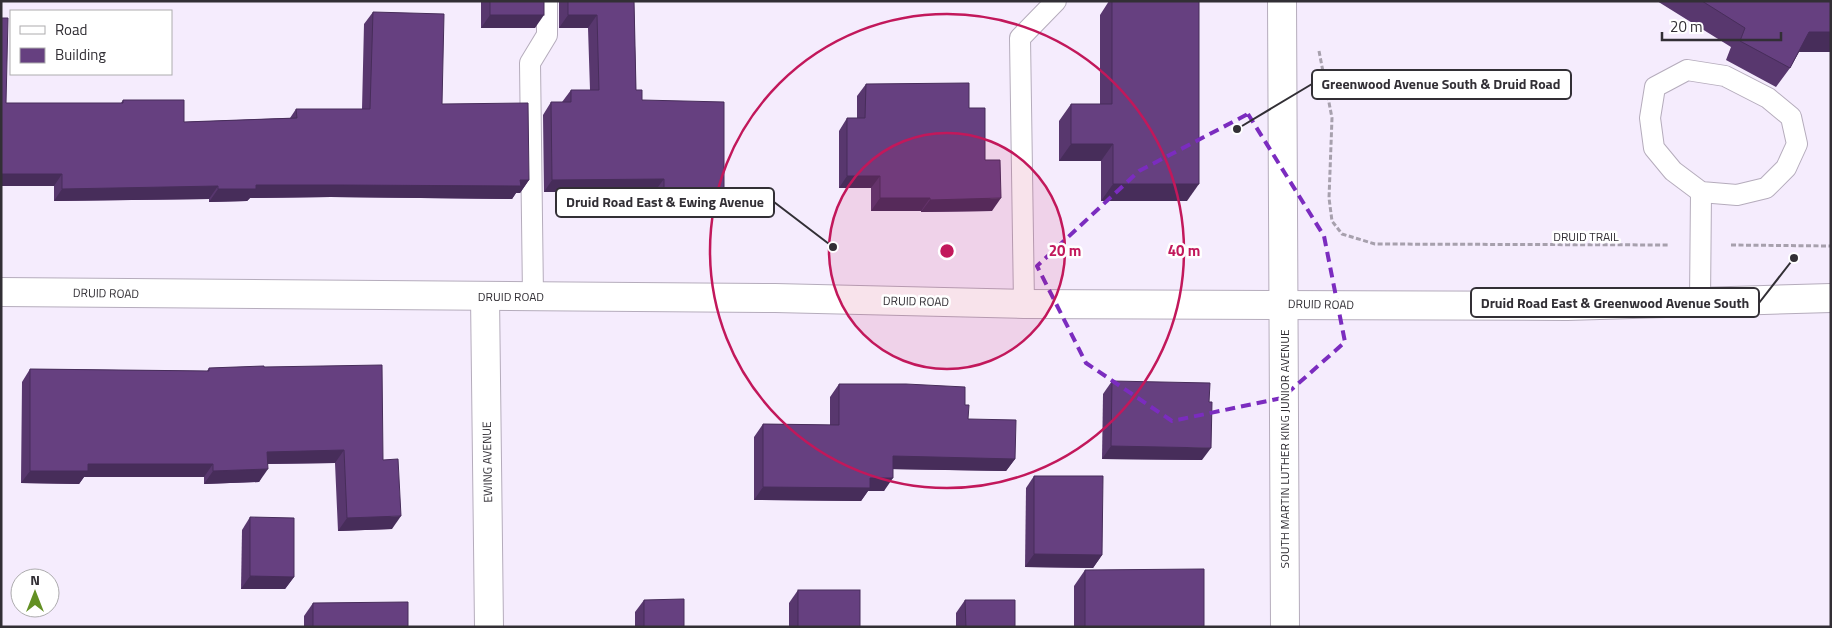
<svg xmlns="http://www.w3.org/2000/svg" width="1832" height="628" font-family="'Titillium Web',sans-serif">
<style>
.lines{fill:none;stroke-linecap:round;stroke-linejoin:round}
.service-casing{stroke:#b5acbc;stroke-width:22}
.minor-casing{stroke:#b5acbc;stroke-width:30}
.tertiary-casing{stroke:#b5acbc;stroke-width:30}
.path{stroke:#a7a0ad;stroke-width:3;stroke-dasharray:5 2.5;stroke-linecap:butt}
.service{stroke:#fff;stroke-width:20}
.minor{stroke:#fff;stroke-width:28}
.tertiary{stroke:#fff;stroke-width:28}
.wall{fill:#58376e}
.shaded-wall{fill:#472d5a}
.building{fill:#664080;stroke:#472d5a}
.marked{fill:none;stroke:#7b2cbf;stroke-width:4;stroke-dasharray:10 6;stroke-linejoin:round}
.ring{fill:none;stroke:#c2185b;stroke-width:2.5}
.labels{text-anchor:middle;dominant-baseline:central;stroke-width:5;stroke-linejoin:round;paint-order:stroke}
.street-label{font-size:12px;fill:#322f35;stroke:#fff}
.centre{fill:#c2185b;stroke:#fff;stroke-width:2.5}
.ring-label{font-size:15px;text-anchor:middle;font-weight:bold;fill:#c2185b;stroke:#fff;stroke-width:5;stroke-linejoin:round;paint-order:stroke}
.leader{fill:none;stroke:#322f35;stroke-width:2}
.callout-dot{fill:#322f35;stroke:#fff;stroke-width:2}
.callout{fill:#fff;stroke:#322f35;stroke-width:2}
.callout-label{font-size:14px;text-anchor:middle;font-weight:bold;fill:#322f35}
</style>
<rect width="100%" height="100%" fill="#f5ecfd"/>
<g class="lines">
<defs>
<g id="service">
<path d="M1687 70 1725 76 1768 98 1791 117 1797 144 1786 168 1766 188 1737 195 1701 192 1673 171 1654 148 1650 118 1655 87Z"/>
<path d="M533 296 530 63 547 35V1"/>
<path d="M1700 302 1701 192"/>
<path d="M1024 304 1020 38 1056 1"/>
</g>
<path id="minor" d="M485 296 489 627"/>
<g id="tertiary">
<path d="M1282 1 1285 627"/>
<path d="M1 292 775 298 1024 304 1567 306 1831 298"/>
</g>
</defs>
<!-- service casing -->
<use href="#service" class="service-casing"/>
<!-- minor casing -->
<use href="#minor" class="minor-casing"/>
<!-- tertiary casing -->
<use href="#tertiary" class="tertiary-casing"/>
<!-- path -->
<g class="path">
<path d="M1319 51 1332 118 1329 198 1332 221 1342 234 1375 244 1670 245"/>
<path d="M1731 245 1831 246"/>
</g>
<!-- service -->
<use href="#service" class="service"/>
<!-- minor -->
<use href="#minor" class="minor"/>
<!-- tertiary -->
<use href="#tertiary" class="tertiary"/>
</g>
<!-- wall -->
<g class="wall">
<path d="M481 1H544L535 28H481Z"/>
<path d="M559 1H634L636 90 642 100 715 205H655V191L544 192 543 115 551 102H562L571 90H590L588 28H559Z"/>
<path d="M1109 1H1199L1187 201H1101V161H1059V121L1071 104H1100V15Z"/>
<path d="M1657 1H1831V52H1799L1790 68 1776 87 1726 60 1731 47Z"/>
<path d="M373 12 442 104 529 180 520 193H516L512 199 331 197 250 198 247 201 209 202V199L54 201V186L6 103H121L123 100 184 122 290 118 296 109H362L364 24Z"/>
<path d="M866 84 969 108 985 160 992 211 921 212V211H871V188H839V131L847 118H857V96Z"/>
<path d="M264 367 383 460 392 529 338 531 335 463 268 464 259 482 204 484V477H84L79 484 21 483 22 382 30 369 207 371 209 368Z"/>
<path d="M1112 381 1202 460 1102 459 1103 394Z"/>
<path d="M839 384 965 405 968 419 1015 459 1006 471 893 469 884 491H868L861 501 754 500V437L763 424 830 425V397Z"/>
<path d="M1034 476 1102 555 1093 568 1025 567 1026 488Z"/>
<path d="M250 517 294 577 285 589H241L242 530Z"/>
<path d="M1085 570 1204 627H1074V586Z"/>
<path d="M798 590 860 627H789V603Z"/>
<path d="M644 600 684 627H635V612Z"/>
<path d="M965 600 1015 627H956V613Z"/>
<path d="M313 603 408 627H304V616Z"/>
</g>
<!-- shaded-wall -->
<g class="shaded-wall">
<path d="M490 15H544L535 28H481Z"/>
<path d="M568 15H597L588 28H559Z"/>
<path d="M1809 32H1831V52H1796Z"/>
<path d="M1071 144H1113L1101 161H1059Z"/>
<path d="M1 174H62L54 186H1Z"/>
<path d="M847 176H880L871 188H839Z"/>
<path d="M664 179 655 191 544 192 552 180Z"/>
<path d="M529 180 520 193H516L512 199 331 197 250 198 247 201 209 202 218 189 256 185H339Z"/>
<path d="M1113 184H1199L1187 201H1101Z"/>
<path d="M218 186 209 199 54 201 62 189Z"/>
<path d="M664 192H724L715 205H655Z"/>
<path d="M880 198H930L921 211H871Z"/>
<path d="M1001 198 992 211 921 212 930 200Z"/>
<path d="M1111 446 1211 448 1202 460 1102 459Z"/>
<path d="M344 450 335 463 258 464 267 452Z"/>
<path d="M893 456 1015 459 1006 471 884 469Z"/>
<path d="M88 464H213L204 477H84L79 484 21 483 30 471Z"/>
<path d="M268 469 259 482 204 484 213 471Z"/>
<path d="M870 478H893L884 491H868L861 501 754 500 763 487Z"/>
<path d="M401 516 392 529 338 531 347 518Z"/>
<path d="M1034 554 1102 555 1093 568 1025 567Z"/>
<path d="M250 576 294 577 285 589H241Z"/>
</g>
<!-- building -->
<g class="building">
<rect x="490" y="1" width="54" height="14"/>
<path d="M568 1H634L636 90H642V100L724 102V192H664V179L552 180 551 102H571V90H599L597 15H568Z"/>
<path d="M1112 1H1199V184H1113V144H1071V104H1112Z"/>
<path d="M1702 1H1831V32H1809L1790 68 1740 41 1745 28Z"/>
<path d="M373 12 444 14 442 104 528 103 529 180H520L521 186 339 185H256V189H218V186L62 189V174H1V186V18H8L6 103H123V100H184V122L297 118 296 109H370Z"/>
<path d="M969 83V108H985V160H1000L1001 198 930 200V198H880V176H847V118H865L866 84Z"/>
<path d="M382 365 383 460 398 459 401 516 347 518 344 450 267 452 268 469 213 471V464H88V471H30V369L209 371V368L264 366V367Z"/>
<path d="M1112 381 1210 383 1209 402H1212L1211 448 1111 446Z"/>
<path d="M839 384H906L965 387V405H969L968 419 1016 420 1015 459 893 456V478H870V488L763 487V424L839 425Z"/>
<path d="M1034 476H1103L1102 555 1034 554Z"/>
<path d="M250 517 294 518V577L250 576Z"/>
<path d="M1204 569V627H1085V570Z"/>
<rect x="798" y="590" width="62" height="37"/>
<path d="M684 599V627H644V600Z"/>
<path d="M965 600H1015V627H966Z"/>
<path d="M408 602V627H313V603Z"/>
</g>
<!-- marked area -->
<path class="marked" d="M1248 114 1324 236 1345 342 1282 398 1172 421 1086 363 1037 266 1139 171Z"/>
<!-- distance rings -->
<circle cx="947" cy="251" r="118" fill="#c2185b" fill-opacity=".12"/>
<g class="ring">
<circle cx="947" cy="251" r="118"/>
<circle cx="947" cy="251" r="237"/>
</g>
<g class="labels">
<!-- street labels -->
<g class="street-label">
<text x="1586" y="236">DRUID TRAIL</text>
<text transform="translate(106 293) rotate(1)">DRUID ROAD</text>
<text x="511" y="296">DRUID ROAD</text>
<text transform="translate(916 301) rotate(1)">DRUID ROAD</text>
<text transform="translate(1321 304) rotate(1)">DRUID ROAD</text>
<text transform="translate(1284 449) rotate(-90)">SOUTH MARTIN LUTHER KING JUNIOR AVENUE</text>
<text transform="translate(487 462) rotate(-91)">EWING AVENUE</text>
</g>
</g>
<circle cx="947" cy="251" r="8" class="centre"/>
<g class="ring-label">
<text x="1065" y="256">20 m</text>
<text x="1184" y="256">40 m</text>
</g>
<!-- callouts -->
<path class="leader" d="M1237 129L1312 84M833 247L774 202M1794 258L1759 303"/>
<g class="callout-dot">
<circle cx="1237" cy="129" r="5"/>
<circle cx="833" cy="247" r="5"/>
<circle cx="1794" cy="258" r="5"/>
</g>
<g class="callout">
<rect x="1312" y="70" width="259" height="29" rx="5"/>
<rect x="556" y="188" width="218" height="29" rx="5"/>
<rect x="1471" y="288" width="288" height="29" rx="5"/>
</g>
<g class="callout-label">
<text x="1441" y="89">Greenwood Avenue South &amp; Druid Road</text>
<text x="665" y="207">Druid Road East &amp; Ewing Avenue</text>
<text x="1615" y="308">Druid Road East &amp; Greenwood Avenue South</text>
</g>
<!-- border -->
<rect width="1832" height="628" fill="none" stroke="#322f35" stroke-width="5"/>
<!-- legend -->
<rect x="10" y="10" width="162" height="65" fill="#ffffff" stroke="#adacae"/>
<rect x="20" y="26" width="25" height="8" fill="#ffffff" stroke="#adacae"/>
<text x="55" y="35" font-size="15" fill="#322f35">Road</text>
<rect x="20" y="48" width="25" height="15" fill="#664080" stroke="#adacae"/>
<text x="55" y="60" font-size="15" fill="#322f35">Building</text>
<!-- north arrow -->
<g transform="translate(35 593)"><circle r="24" fill="#ffffff" stroke="#adacae"/>
<path d="M0-4L9 19L0 12L-9 19Z" fill="#639024"/>
<text y="-8" font-size="14" font-weight="bold" text-anchor="middle" fill="#322f35">N</text>
</g>
<!-- scale -->
<path d="M1662 32v8h119v-8" fill="none" stroke="#322f35" stroke-width="2.5"/>
<text x="1670" y="32" font-size="15" fill="#322f35" stroke="#ffffff" stroke-width="4" paint-order="stroke">20 m</text>
</svg>
